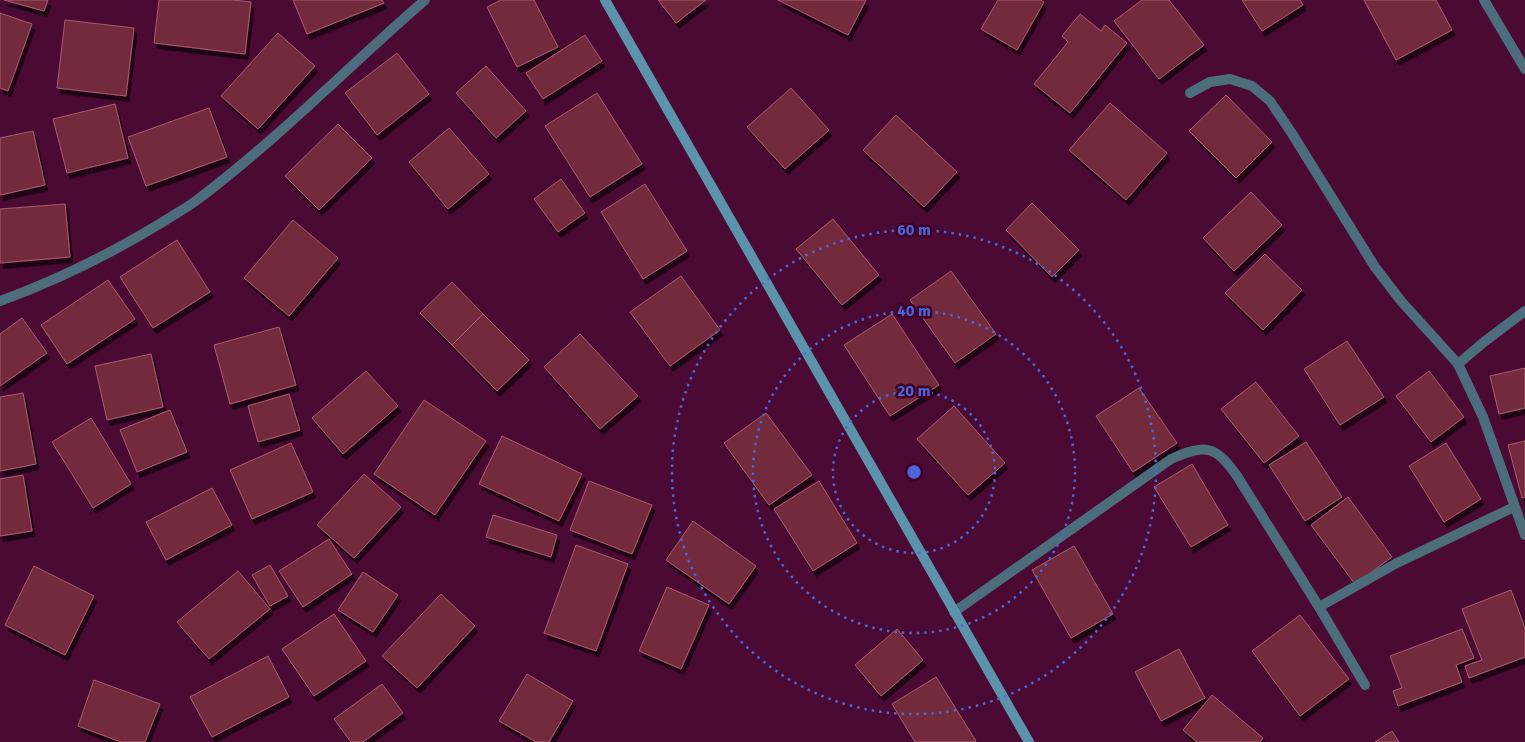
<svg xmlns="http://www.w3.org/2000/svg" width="1525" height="742" font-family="'Fira Sans',sans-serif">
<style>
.building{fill:#732c3e;stroke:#aa5b6d;filter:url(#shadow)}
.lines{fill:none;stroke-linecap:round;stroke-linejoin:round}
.street{stroke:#4b6d7c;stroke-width:10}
.secondary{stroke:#5b93aa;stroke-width:10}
.ring{fill:none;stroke:#4968da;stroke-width:2.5;stroke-dasharray:2.5 5}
.centre{fill:#4968da;stroke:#3f0029;stroke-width:2.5}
.ring-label{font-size:15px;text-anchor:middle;font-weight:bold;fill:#4968da;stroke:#3f0029;stroke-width:5;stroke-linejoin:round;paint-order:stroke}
</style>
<defs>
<filter id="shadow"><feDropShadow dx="3" dy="5.5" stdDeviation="0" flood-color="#0009"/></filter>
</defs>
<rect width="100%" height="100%" fill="#4b0a33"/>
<!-- building -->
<g class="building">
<path d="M4 0H48L44 11Z"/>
<path d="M159 0H233L251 2 245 54 154 43Z"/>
<path d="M293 0H382L384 3 307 34Z"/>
<path d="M501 0H534L558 47 517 67 487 7Z"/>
<path d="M658 0H706L676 23Z"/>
<path d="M778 0H866L848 35Z"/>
<path d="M998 0H1041L1044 2 1017 50 981 29Z"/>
<path d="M1142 0H1169L1204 45 1159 79 1114 21Z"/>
<path d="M1242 0H1300L1303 5 1262 31Z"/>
<path d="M1364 0H1436L1452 30 1396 60Z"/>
<path d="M0 13 32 24 8 91 0 88Z"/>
<path d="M1080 14 1101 31 1105 25 1127 43 1070 113 1034 84 1068 42 1062 36Z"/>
<path d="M65 20 134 28 126 96 57 88Z"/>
<path d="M278 33 315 66 258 129 221 96Z"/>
<path d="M585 35 602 61 543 99 526 73Z"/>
<path d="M397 53 429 94 377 135 345 93Z"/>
<path d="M486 66 526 111 496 138 456 93Z"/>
<path d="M791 88 829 130 785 169 747 127Z"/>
<path d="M597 93 642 164 590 197 545 126Z"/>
<path d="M1226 95 1272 142 1236 178 1189 131Z"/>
<path d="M1110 103 1167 153 1126 200 1069 150Z"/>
<path d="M115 104 128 158 67 173 53 119Z"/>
<path d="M209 108 227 157 146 186 128 137Z"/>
<path d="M896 115 957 172 924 207 863 150Z"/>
<path d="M338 124 372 158 319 210 285 176Z"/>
<path d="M449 128 489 174 448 209 409 162Z"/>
<path d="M33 131 45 185 0 195V138Z"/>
<path d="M561 179 585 213 558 232 534 199Z"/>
<path d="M645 184 687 251 643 279 601 212Z"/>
<path d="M1251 192 1282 225 1234 271 1203 238Z"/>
<path d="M1032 203 1079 250 1052 277 1006 230Z"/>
<path d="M65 204 70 257 0 263V209Z"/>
<path d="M833 219 879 275 842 305 796 249Z"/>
<path d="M293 220 338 258 289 316 244 278Z"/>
<path d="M177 240 210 292 153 328 120 277Z"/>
<path d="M1265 254 1302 290 1263 330 1225 293Z"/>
<path d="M951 271 996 334 955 363 910 300Z"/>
<path d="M681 276 720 330 670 366 630 312Z"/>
<path d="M108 280 135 319 67 364 41 325Z"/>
<path d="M452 282 483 314 452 345 420 313Z"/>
<path d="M483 314 529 360 497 391 452 345Z"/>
<path d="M892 314 939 385 890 416 844 345Z"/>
<path d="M22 318 47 353 0 386V334Z"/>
<path d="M279 327 296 385 230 404 214 345Z"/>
<path d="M580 334 638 396 600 429 544 367Z"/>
<path d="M1347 341 1384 397 1340 425 1304 369Z"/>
<path d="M151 354 163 407 107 420 95 366Z"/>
<path d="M1525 368V408L1499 414 1490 376Z"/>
<path d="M366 371 398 406 343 454 312 418Z"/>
<path d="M1429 371 1464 417 1431 442 1396 396Z"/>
<path d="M1256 382 1299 436 1264 463 1221 409Z"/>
<path d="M1139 388 1177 443 1133 472 1096 416Z"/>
<path d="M23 393 36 464 0 471V397Z"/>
<path d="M289 394 300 430 258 442 248 406Z"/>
<path d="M424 400 486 441 435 515 374 474Z"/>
<path d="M954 406 1005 463 968 495 917 439Z"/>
<path d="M170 410 187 452 137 472 120 430Z"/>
<path d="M766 413 812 475 769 505 724 443Z"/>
<path d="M91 418 131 484 93 508 52 442Z"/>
<path d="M502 436 582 474 559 521 479 484Z"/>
<path d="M1525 441V497L1522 498 1508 445Z"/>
<path d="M1306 442 1342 497 1305 521 1269 465Z"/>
<path d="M291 443 313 492 252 519 230 470Z"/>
<path d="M1446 443 1481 499 1444 522 1409 466Z"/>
<path d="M1192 464 1228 525 1191 547 1154 487Z"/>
<path d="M364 474 401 507 354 558 317 525Z"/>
<path d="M23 475 32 531 0 536V479Z"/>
<path d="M589 481 652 505 632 554 570 530Z"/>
<path d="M819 481 857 543 813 571 774 509Z"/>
<path d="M212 488 232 525 166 560 146 522Z"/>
<path d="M1348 497 1392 557 1355 584 1311 525Z"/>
<path d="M493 515 557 535 551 557 486 537Z"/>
<path d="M693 521 756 566 729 604 666 560Z"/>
<path d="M329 539 352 574 303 607 279 571Z"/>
<path d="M576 545 628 564 596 651 544 633Z"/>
<path d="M1074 546 1113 614 1071 638 1032 570Z"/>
<path d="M270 565 288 596 270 606 252 575Z"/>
<path d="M34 566 94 596 65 655 5 625Z"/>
<path d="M238 571 270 609 209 659 177 622Z"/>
<path d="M363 572 398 595 373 632 338 610Z"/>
<path d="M667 587 709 605 681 669 639 651Z"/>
<path d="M1511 590 1525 628V657L1469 678 1465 666 1482 660 1462 609Z"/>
<path d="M441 594 475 626 417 688 382 656Z"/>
<path d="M334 614 366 661 314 696 282 649Z"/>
<path d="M1300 615 1349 679 1300 716 1252 651Z"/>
<path d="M897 629 923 660 881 696 855 665Z"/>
<path d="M1462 629 1474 658 1456 665 1462 682 1398 706 1393 691 1402 688 1390 656Z"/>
<path d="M1179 649 1205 698 1161 721 1135 672Z"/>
<path d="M268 656 289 697 212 737 190 697Z"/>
<path d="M527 674 573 701 549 742H536L499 721Z"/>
<path d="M936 677 976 741 974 742H915L892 704Z"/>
<path d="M94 680 160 704 145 742H121L78 726Z"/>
<path d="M382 684 403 713 363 742H351L334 719Z"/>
<path d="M1212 695 1263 738 1260 742H1197L1183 730Z"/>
<path d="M1392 731 1399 742H1375Z"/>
</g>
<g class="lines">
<!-- street -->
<g class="street">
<path d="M1484 0 1525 69"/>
<path d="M1190 93 1210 82 1230 79 1252 86 1270 101 1291 132 1375 267 1401 301 1458 364 1483 417 1525 535"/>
<path d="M0 301C58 280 114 252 166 220 178 212 190 206 201 197 280 137 350 65 425 0"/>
<path d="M1458 364 1484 342 1525 311"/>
<path d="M1319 607 1395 564 1514 507"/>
<path d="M954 612 1171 459C1206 444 1215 445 1237 476L1319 607 1365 685"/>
</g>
<!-- secondary -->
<path class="secondary" d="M605 0 1029 742"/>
</g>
<!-- distance rings -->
<g class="ring">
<circle cx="914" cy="472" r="81"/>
<circle cx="914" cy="472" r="161"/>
<circle cx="914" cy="472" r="242"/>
</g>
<circle cx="914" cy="472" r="8" class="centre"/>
<g class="ring-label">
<text x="914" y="235">60 m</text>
<text x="914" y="316">40 m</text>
<text x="914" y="396">20 m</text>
</g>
</svg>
